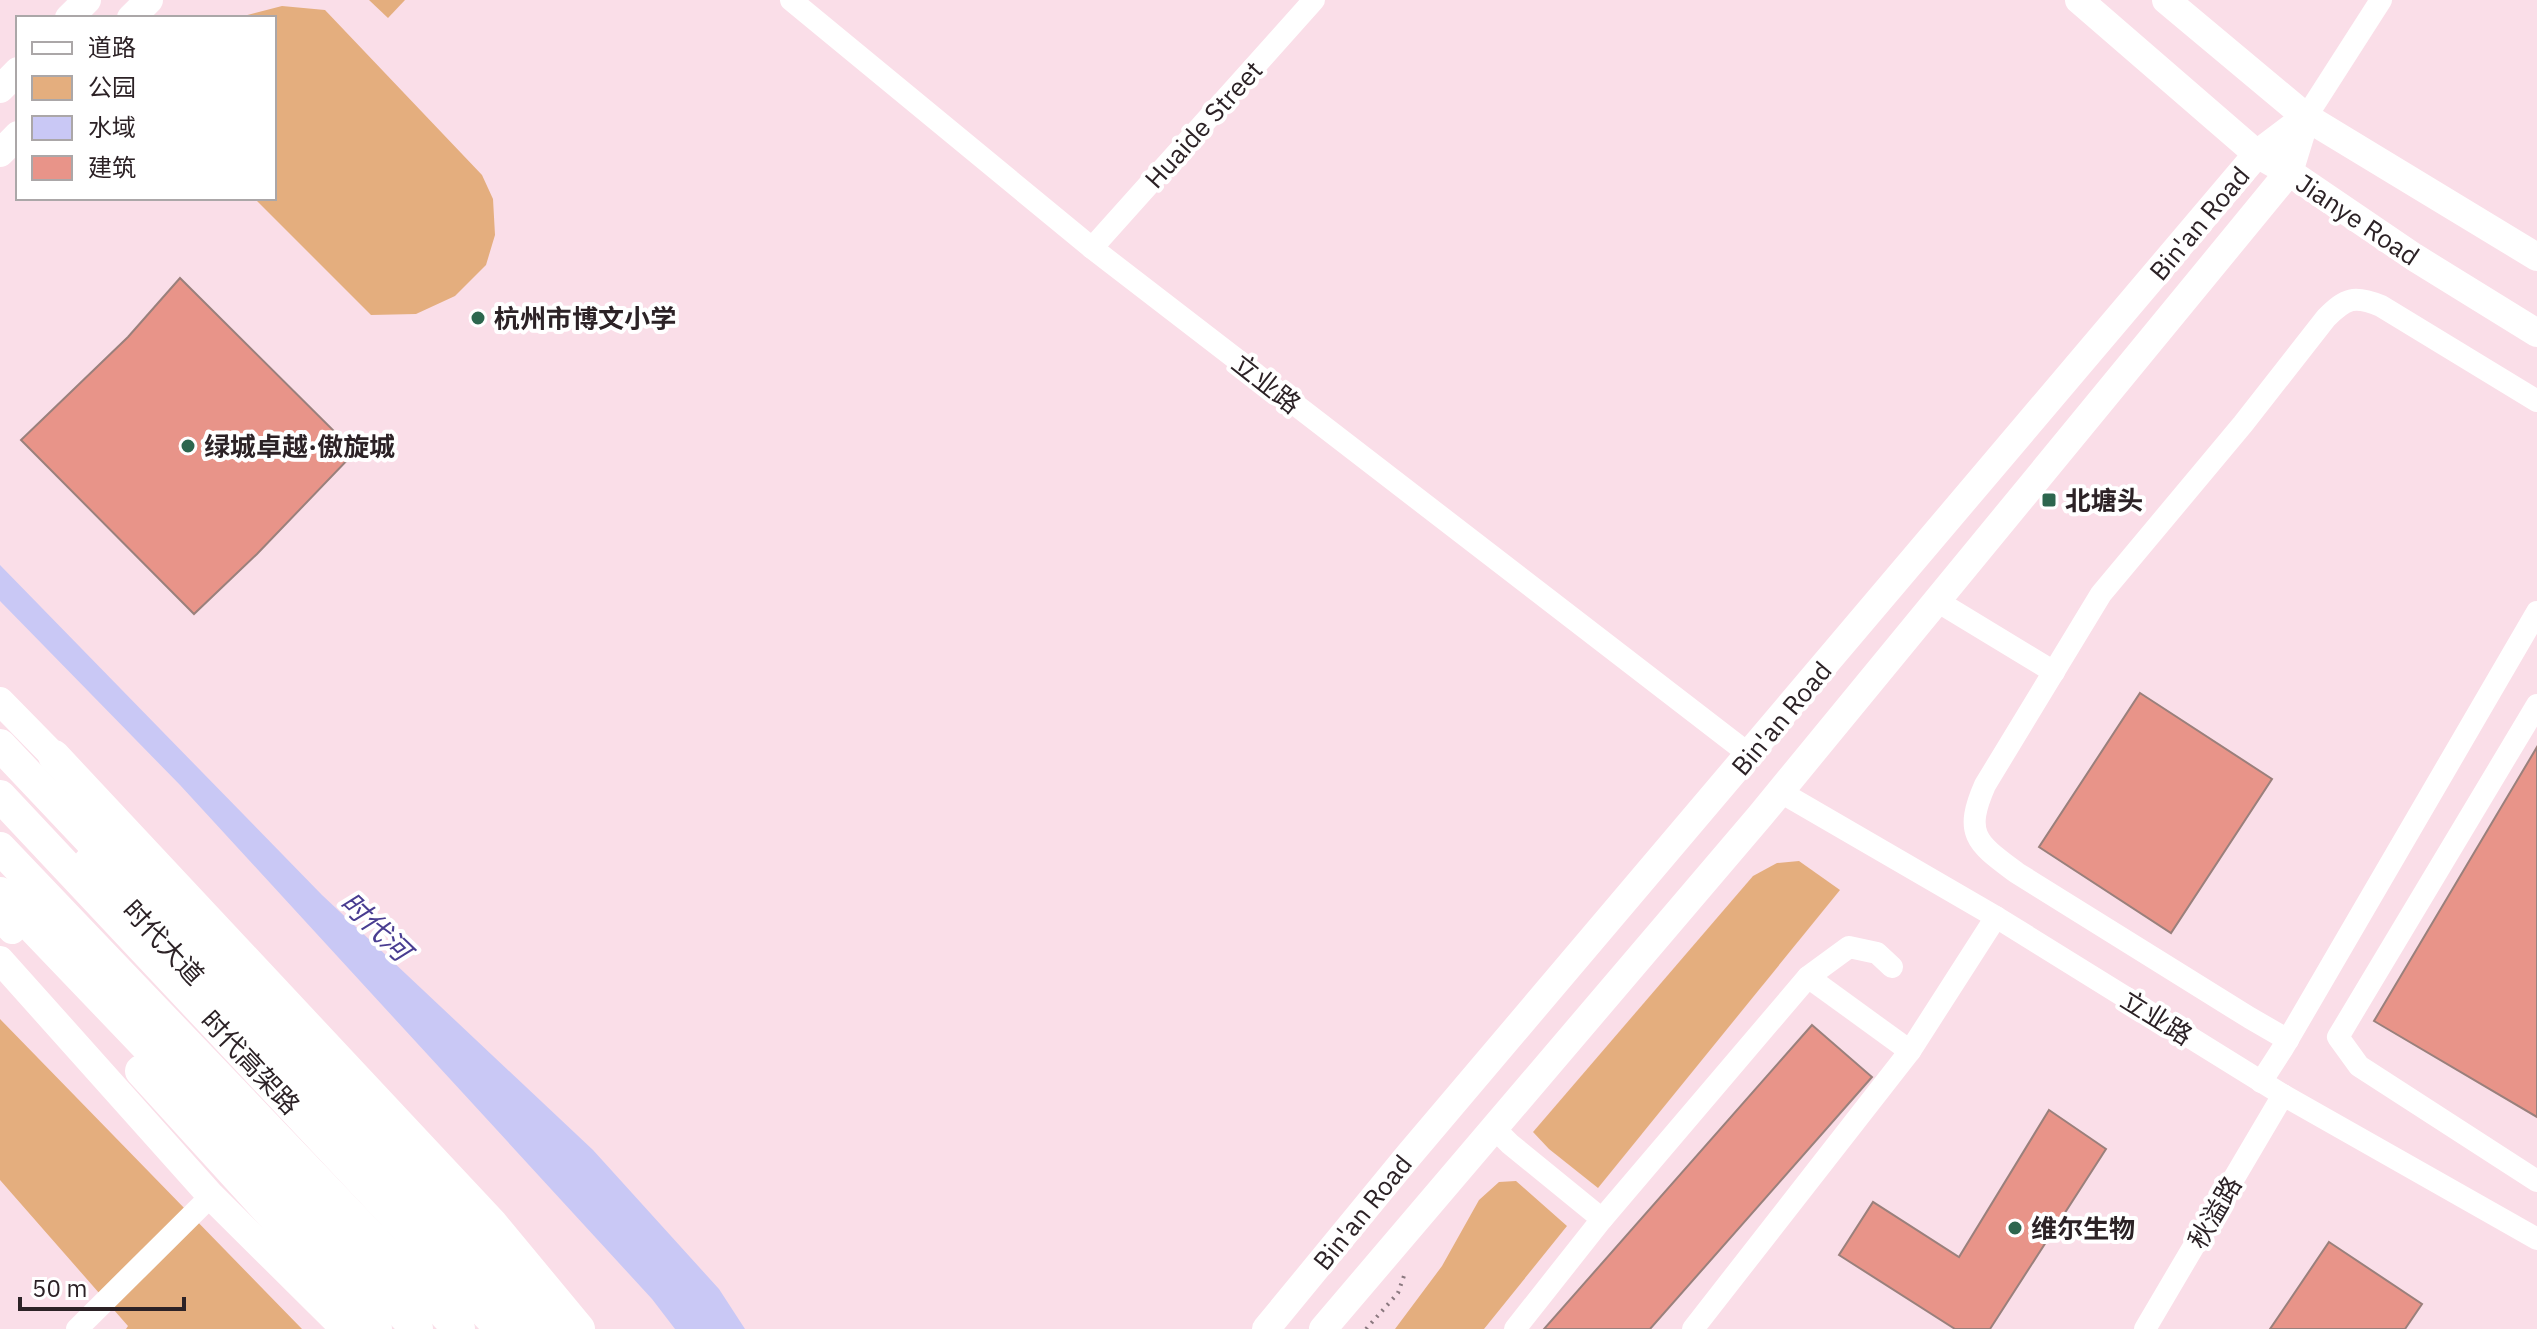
<svg xmlns="http://www.w3.org/2000/svg" width="2537" height="1329" font-family="'IBM Plex Sans','Noto Sans SC',sans-serif">
<style>
.green{fill:#e4ae7e}
.water{fill:#c9c8f5}
.building{fill:#e89489;stroke:#9a807c;stroke-width:2}
.lines{fill:none;stroke-linecap:round;stroke-linejoin:round}
.path{stroke:#8a787f;stroke-width:4;stroke-dasharray:2 6;stroke-linecap:butt}
.minor{stroke:#fff;stroke-width:22}
.major{stroke:#fff;stroke-width:28}
.highway{stroke:#fff;stroke-width:32}
.poi-dot{fill:#2d664e;stroke:#fff;stroke-width:3}
.labels{text-anchor:middle;dominant-baseline:central;stroke-width:8;stroke-linejoin:round;paint-order:stroke}
.street-label{font-size:26px;fill:#2c2226;stroke:#fff}
.poi-label{font-size:26px;font-weight:bold;fill:#2c2226;stroke:#fff;text-anchor:start}
.water-label{font-size:28px;font-style:italic;fill:#493d91;stroke:#fff}
</style>
<rect width="100%" height="100%" fill="#fadee8"/>
<!-- green -->
<g class="green">
<path d="M369 0H405L388 18Z"/>
<path d="M282 6 325 10 482 175 493 199 495 235 486 265 455 296 416 314 371 315 254 198H274V18H236Z"/>
<path d="M1799 861 1840 890 1598 1188 1549 1149 1533 1132 1753 876 1777 863Z"/>
<path d="M0 1019 302 1329H126L128 1326 0 1180Z"/>
<path d="M1516 1181 1567 1226 1484 1329H1395L1442 1266 1479 1200 1499 1182Z"/>
</g>
<!-- water -->
<path class="water" d="M0 565 322 895 593 1150 719 1289 745 1329H675L652 1299 180 785 0 601Z"/>
<!-- building -->
<g class="building">
<path d="M180 278 355 452 257 554 194 614 21 440 128 337Z"/>
<path d="M2140 693 2272 779 2171 933 2039 847Z"/>
<path d="M2537 747V1117L2374 1021Z"/>
<path d="M1812 1025 1872 1077 1650 1329H1544Z"/>
<path d="M2049 1110 2106 1149 1990 1329H1955L1839 1255 1873 1202 1959 1257Z"/>
<path d="M2329 1242 2422 1304 2405 1329H2270Z"/>
</g>
<g class="lines">
<!-- path -->
<path class="path" d="M1366 1329 1398 1293 1405 1273"/>
<!-- minor -->
<g class="minor">
<path d="M791 0 1092 248 1750 755"/>
<path d="M2306 117 2381 0"/>
<path d="M1092 248 1314 0"/>
<path d="M1937 601 2054 672"/>
<path d="M2537 705 2338 1037 2359 1066 2537 1181"/>
<path d="M1779 791 1996 917 2283 1095 2537 1239"/>
<path d="M1808 977 1910 1051"/>
<path d="M2288 1040 2250 1018 2017 873C1977 843 1963 835 1985 785L2101 594 2243 424 2326 318C2346 298 2354 295 2381 306L2537 401"/>
<path d="M2261 1082 2283 1048 2537 612"/>
<path d="M1493 1127 1510 1144 1602 1219"/>
<path d="M77 1329 211 1196"/>
<path d="M1515 1329 1602 1219 1808 977 1849 947 1877 953 1892 967"/>
<path d="M1693 1329 1910 1051 1996 917"/>
<path d="M2145 1329 2283 1095"/>
</g>
<!-- major -->
<g class="major">
<path d="M2079 0 2257 154 2289 172 2414 257 2537 333"/>
<path d="M2166 0 2306 117 2537 257"/>
<path d="M69 18 87 0"/>
<path d="M131 18 149 0"/>
<path d="M0 89 18 71"/>
<path d="M0 153 18 135"/>
<path d="M0 701 54 756"/>
<path d="M88 861 524 1329"/>
<path d="M0 916 12 930"/>
<path d="M0 960 211 1196 345 1329"/>
<path d="M524 1299 549 1329"/>
<path d="M1266 1329 1409 1155 2257 154 2306 117"/>
<path d="M1323 1329 1760 816 2289 172 2306 117"/>
</g>
<!-- highway -->
<g class="highway">
<path d="M0 745 524 1299"/>
<path d="M54 756 492 1224 579 1329"/>
<path d="M0 796 501 1329"/>
<path d="M0 848 459 1329"/>
<path d="M0 893 417 1329"/>
<path d="M141 1071 376 1329"/>
</g>
</g>
<!-- markers -->
<g class="poi-dot">
<circle cx="478" cy="318" r="8"/>
<circle cx="188" cy="446" r="8"/>
<rect x="2041" y="492" width="16" height="16" rx="4"/>
<circle cx="2015" cy="1228" r="8"/>
</g>
<g class="labels">
<!-- street labels -->
<g class="street-label">
<text transform="translate(1203 124) rotate(-48)">Huaide Street</text>
<text transform="translate(2358 219) rotate(34)">Jianye Road</text>
<text transform="translate(2199 223) rotate(-50)">Bin'an Road</text>
<text transform="translate(1267 383) rotate(38)">立业路</text>
<text transform="translate(1781 718) rotate(-50)">Bin'an Road</text>
<text transform="translate(164 942) rotate(47)">时代大道</text>
<text transform="translate(2157 1017) rotate(32)">立业路</text>
<text transform="translate(251 1062) rotate(47)">时代高架路</text>
<text transform="translate(1362 1212) rotate(-51)">Bin'an Road</text>
<text transform="translate(2214 1212) rotate(-60)">秋溢路</text>
</g>
<!-- poi labels -->
<g class="poi-label">
<text x="494" y="318">杭州市博文小学</text>
<text x="204" y="446">绿城卓越·傲旋城</text>
<text x="2065" y="500">北塘头</text>
<text x="2031" y="1228">维尔生物</text>
</g>
<!-- water labels -->
<g class="water-label">
<text transform="translate(376 926) rotate(44)">时代河</text>
</g>
</g>
<!-- legend -->
<rect x="16" y="16" width="260" height="184" fill="#ffffff" stroke="#aba7a8" stroke-width="2"/>
<rect x="32" y="42" width="40" height="12" fill="#ffffff" stroke="#aba7a8" stroke-width="2"/>
<text x="88" y="56" font-size="24" fill="#2c2226">道路</text>
<rect x="32" y="76" width="40" height="24" fill="#e4ae7e" stroke="#aba7a8" stroke-width="2"/>
<text x="88" y="96" font-size="24" fill="#2c2226">公园</text>
<rect x="32" y="116" width="40" height="24" fill="#c9c8f5" stroke="#aba7a8" stroke-width="2"/>
<text x="88" y="136" font-size="24" fill="#2c2226">水域</text>
<rect x="32" y="156" width="40" height="24" fill="#e89489" stroke="#aba7a8" stroke-width="2"/>
<text x="88" y="176" font-size="24" fill="#2c2226">建筑</text>
<!-- scale -->
<path d="M20 1297v12h164v-12" fill="none" stroke="#2c2226" stroke-width="4"/>
<text x="32" y="1297" font-size="24" fill="#2c2226" stroke="#ffffff" stroke-width="6" paint-order="stroke">50 m</text>
</svg>
